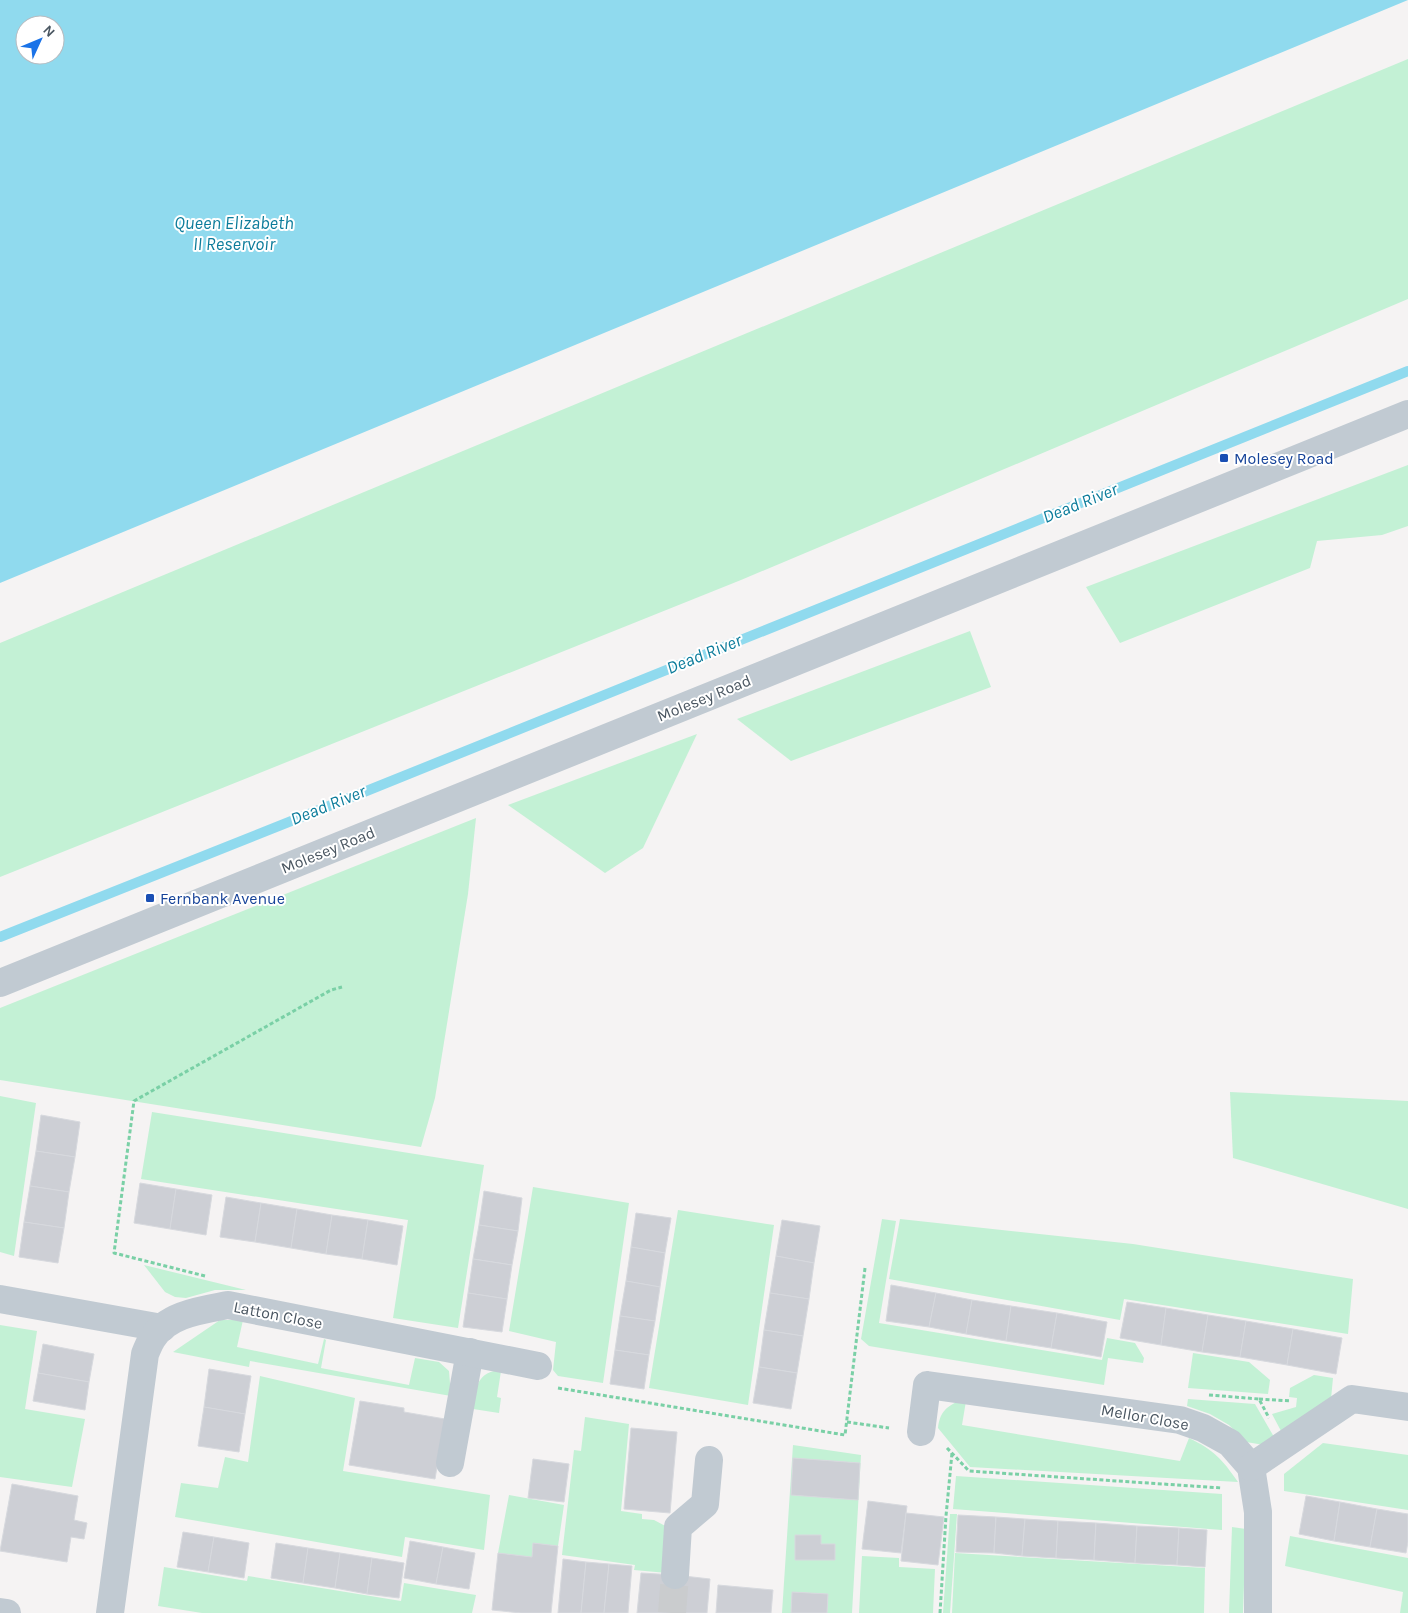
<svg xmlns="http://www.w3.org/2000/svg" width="1408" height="1613" font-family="Karla,sans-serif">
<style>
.green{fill:#c3f1d5;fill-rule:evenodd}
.water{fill:#90daee;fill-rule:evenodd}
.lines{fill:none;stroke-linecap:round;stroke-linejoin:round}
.stream{stroke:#90daee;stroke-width:10}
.building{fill:#cdcfd5;stroke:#d7d9de}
.minor-tunnel{stroke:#caccce;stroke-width:28;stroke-dasharray:28 14;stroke-linecap:butt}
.path{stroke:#7ad0a6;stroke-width:3;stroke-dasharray:4 2.5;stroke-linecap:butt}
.minor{stroke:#c1cad2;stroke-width:28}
.transit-dot{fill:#1a4fb4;stroke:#fff;stroke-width:2}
.labels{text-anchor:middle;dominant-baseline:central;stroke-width:4;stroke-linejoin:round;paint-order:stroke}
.transit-label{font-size:16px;fill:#164399;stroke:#fff;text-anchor:start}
.street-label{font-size:16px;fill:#4a5661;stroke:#fff}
.water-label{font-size:18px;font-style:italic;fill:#0c7c9b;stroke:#fff}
</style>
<rect width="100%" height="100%" fill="#f5f3f3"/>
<!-- green -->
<g class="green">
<path d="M1408 59V299L741 580 0 877V643Z"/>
<path d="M1408 465V526L1382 535 1317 541 1310 568 1120 643 1086 587Z"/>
<path d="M970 631 991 687 791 761 737 719Z"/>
<path d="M697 734 643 848 605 873 508 805Z"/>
<path d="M476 818 468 894 435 1098 421 1147 0 1080V1008Z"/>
<path d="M1230 1092 1408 1101V1209L1233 1158Z"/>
<path d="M0 1096 36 1103 14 1256 0 1252Z"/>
<path d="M152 1112 484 1165 458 1328 393 1318 408 1220 141 1179Z"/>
<path d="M533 1187 629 1203 603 1383 558 1376 553 1370 556 1342 509 1331Z"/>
<path d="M678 1210 774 1225 748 1405 649 1388Z"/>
<path d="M882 1219 896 1221 879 1323 1102 1360 1107 1338 1135 1343 1144 1358 1143 1363 1108 1358 1104 1385 869 1346 861 1339Z"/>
<path d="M900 1219 1133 1244 1353 1279 1348 1334 1124 1299 1120 1320 889 1279Z"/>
<path d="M144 1265 246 1290H215L186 1298 175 1297 165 1292Z"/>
<path d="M220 1320H243L237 1347 318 1364 324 1339 326 1340 321 1368 409 1385 415 1358 439 1362 449 1371 451 1396 250 1361 249 1367 173 1352Z"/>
<path d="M0 1325 37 1331 25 1409 85 1419 72 1487 0 1477Z"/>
<path d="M1193 1353 1249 1362 1270 1380 1268 1394 1188 1388Z"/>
<path d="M494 1371H501L497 1397 501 1398 499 1413 473 1409C476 1391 475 1376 494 1371Z"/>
<path d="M1314 1375 1333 1378 1331 1399 1281 1431 1272 1414 1296 1407 1297 1398 1289 1397 1290 1388Z"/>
<path d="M260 1376 355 1398 343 1471 490 1495 484 1550 405 1537 402 1557 175 1517 181 1483 218 1488 225 1457 248 1462Z"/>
<path d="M1188 1399 1255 1404 1274 1437 1264 1445 1246 1442 1229 1425 1210 1414 1187 1406Z"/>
<path d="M959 1401H966L962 1425 1180 1461 1189 1438C1214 1450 1222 1459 1238 1482L970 1467 938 1428C940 1413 945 1407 959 1401Z"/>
<path d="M585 1417 629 1424 621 1511 642 1514V1519L654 1520 671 1529 667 1573 634 1570 635 1565 562 1555 574 1450 581 1451Z"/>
<path d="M1323 1443 1408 1455V1510L1284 1491V1474Z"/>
<path d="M793 1445 861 1455 852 1613H827L828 1594 793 1592 791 1613H782ZM793 1458 860 1463 858 1500 791 1495Z"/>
<path d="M956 1476 1222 1494V1530L953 1509Z"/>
<path d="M509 1495 564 1505 558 1546 533 1543 532 1557 498 1553Z"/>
<path d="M950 1514H957L950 1613H943Z"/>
<path d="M1232 1527 1246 1529 1243 1613H1229Z"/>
<path d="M1290 1536 1408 1558V1613H1400L1403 1592 1285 1566Z"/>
<path d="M955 1553 1205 1568 1204 1613H952Z"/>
<path d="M862 1556 899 1558V1567L935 1569 933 1613H859Z"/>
<path d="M164 1567 247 1581 248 1576 401 1601 404 1583 476 1595 472 1613H202L158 1606Z"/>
</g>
<!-- water -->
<path class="water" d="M0 0H1408L0 583ZM25 25H55V55H25Z"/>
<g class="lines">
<!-- stream -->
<path class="stream" d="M0 937 364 792 1408 371"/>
</g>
<!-- building -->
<g class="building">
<path d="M41 1115 80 1122 75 1157 36 1151Z"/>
<path d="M36 1151 75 1157 69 1192 30 1186Z"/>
<path d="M140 1183 176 1189 170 1229 134 1223Z"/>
<path d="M30 1186 69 1192 64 1228 24 1222Z"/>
<path d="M176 1189 212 1195 206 1235 170 1229Z"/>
<path d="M484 1191 522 1198 518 1231 479 1225Z"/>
<path d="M226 1197 261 1203 255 1242 220 1237Z"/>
<path d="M261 1203 297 1209 291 1248 255 1242Z"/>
<path d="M297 1209 332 1215 326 1254 291 1248Z"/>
<path d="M636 1213 671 1218 665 1253 631 1247Z"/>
<path d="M332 1215 368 1220 362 1259 326 1254Z"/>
<path d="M368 1220 403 1226 397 1265 362 1259Z"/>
<path d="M782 1220 820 1226 814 1263 776 1256Z"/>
<path d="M24 1222 64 1228 58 1263 19 1257Z"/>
<path d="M479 1225 518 1231 512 1265 473 1259Z"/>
<path d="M631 1247 665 1253 660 1287 626 1281Z"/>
<path d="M776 1256 814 1263 809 1299 770 1293Z"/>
<path d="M473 1259 512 1265 507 1299 468 1293Z"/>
<path d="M626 1281 660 1287 655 1321 620 1316Z"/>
<path d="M891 1285 936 1293 929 1327 886 1321Z"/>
<path d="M468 1293 507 1299 502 1332 463 1327Z"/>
<path d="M770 1293 809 1299 803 1336 764 1330Z"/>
<path d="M936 1293 972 1300 966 1334 929 1327Z"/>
<path d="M972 1300 1011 1306 1006 1341 966 1334Z"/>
<path d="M1127 1302 1166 1308 1161 1345 1120 1338Z"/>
<path d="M1011 1306 1057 1313 1051 1348 1006 1341Z"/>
<path d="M1166 1308 1208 1315 1202 1352 1161 1345Z"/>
<path d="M1057 1313 1107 1322 1101 1357 1051 1348Z"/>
<path d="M1208 1315 1246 1321 1240 1357 1202 1352Z"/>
<path d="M620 1316 655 1321 649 1355 615 1350Z"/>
<path d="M1246 1321 1293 1329 1287 1365 1240 1357Z"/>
<path d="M1293 1329 1342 1338 1336 1374 1287 1365Z"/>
<path d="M764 1330 803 1336 797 1373 759 1367Z"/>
<path d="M43 1344 94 1354 89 1382 38 1373Z"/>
<path d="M615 1350 649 1355 644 1389 610 1384Z"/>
<path d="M759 1367 797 1373 791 1409 753 1403Z"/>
<path d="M209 1369 251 1376 245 1414 204 1407Z"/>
<path d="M38 1373 89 1382 85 1410 33 1401Z"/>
<path d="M360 1401 404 1408V1412L445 1419 435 1479 349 1465Z"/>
<path d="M204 1407 245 1414 239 1452 198 1446Z"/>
<path d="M631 1428 677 1432 670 1513 624 1509Z"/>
<path d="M793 1458 860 1463 858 1500 791 1495Z"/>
<path d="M533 1459 569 1464 564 1502 528 1498Z"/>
<path d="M12 1484 78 1496 74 1520 87 1523 84 1539 71 1537 67 1562 0 1551Z"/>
<path d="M1306 1496 1340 1502 1334 1541 1299 1534Z"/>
<path d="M868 1501 907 1506 901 1553 862 1549Z"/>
<path d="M1340 1502 1377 1509 1370 1547 1334 1541Z"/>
<path d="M1377 1509 1408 1514V1542L1406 1553 1370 1547Z"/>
<path d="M906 1513 944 1517 938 1565 901 1561Z"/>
<path d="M958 1515 996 1517 994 1553 956 1552Z"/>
<path d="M996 1517 1025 1519 1022 1556 994 1553Z"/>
<path d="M1025 1519 1058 1521 1056 1558 1022 1556Z"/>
<path d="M1058 1521 1096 1523 1094 1560 1056 1558Z"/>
<path d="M1096 1523 1137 1526 1135 1563 1094 1560Z"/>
<path d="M1137 1526 1179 1528 1177 1565 1135 1563Z"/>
<path d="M1179 1528 1207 1530 1205 1567 1177 1565Z"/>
<path d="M183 1532 214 1537 208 1572 177 1567Z"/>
<path d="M795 1535H821V1544H835V1560H795Z"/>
<path d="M214 1537 249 1543 244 1578 208 1572Z"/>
<path d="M410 1541 443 1547 436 1584 404 1578Z"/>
<path d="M276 1543 308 1548 303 1583 271 1578Z"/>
<path d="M533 1543 558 1546 551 1613H521L492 1610 498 1553 532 1557Z"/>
<path d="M443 1547 475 1553 469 1589 436 1584Z"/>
<path d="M308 1548 340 1553 335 1588 303 1583Z"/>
<path d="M340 1553 372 1558 367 1594 335 1588Z"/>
<path d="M372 1558 404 1563 399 1598 367 1594Z"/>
<path d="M563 1559 586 1562 581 1613H558Z"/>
<path d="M586 1562 609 1564 604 1613H581Z"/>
<path d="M609 1564 632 1566 628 1613H604Z"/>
<path d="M641 1573 675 1575 672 1613H637Z"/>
<path d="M675 1575 710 1579 707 1613H672Z"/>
<path d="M718 1585 773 1590 771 1613H716Z"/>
<path d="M792 1592 828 1594 827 1613H791Z"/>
</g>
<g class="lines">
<!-- minor-tunnel -->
<path class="minor-tunnel" d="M672 1613 675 1575"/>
<!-- path -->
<g class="path">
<path d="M205 1276 114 1253 134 1101 331 990 342 987"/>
<path d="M558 1388 845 1435 865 1268"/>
<path d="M1209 1395 1259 1399 1269 1418"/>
<path d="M1259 1399 1291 1401"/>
<path d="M847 1422 889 1428"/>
<path d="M947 1448 969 1471 1222 1488"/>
<path d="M940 1613 946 1516 952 1453"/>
</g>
<!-- minor -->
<g class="minor">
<path d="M0 983 1408 414"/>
<path d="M0 1299 162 1328"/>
<path d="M921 1432 927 1385 1180 1420 1203 1428 1230 1443 1251 1467 1258 1512V1613"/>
<path d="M450 1463 470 1352"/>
<path d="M1251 1467 1352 1399 1408 1407"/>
<path d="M675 1575 678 1527 705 1504 709 1460"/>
<path d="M0 1612 7 1613"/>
<path d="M110 1613 145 1354C147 1349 149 1344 152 1339 167 1314 202 1310 228 1305L538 1366"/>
</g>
</g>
<!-- markers -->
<g class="transit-dot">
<rect x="1219" y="453" width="10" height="10" rx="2.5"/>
<rect x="145" y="893" width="10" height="10" rx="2.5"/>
</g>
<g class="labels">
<!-- transit labels -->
<g class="transit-label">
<text x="1234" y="458">Molesey Road</text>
<text x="160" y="898">Fernbank Avenue</text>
</g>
<!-- street labels -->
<g class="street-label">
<text transform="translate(704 698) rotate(-22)">Molesey Road</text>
<text transform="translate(328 850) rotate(-22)">Molesey Road</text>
<text transform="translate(278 1315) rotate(11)">Latton Close</text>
<text transform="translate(1145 1417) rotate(10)">Mellor Close</text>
</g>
<!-- water labels -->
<g class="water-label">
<text x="234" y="223">Queen Elizabeth<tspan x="234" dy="21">II Reservoir</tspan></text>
<text transform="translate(1080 503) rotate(-22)">Dead River</text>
<text transform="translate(704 654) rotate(-22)">Dead River</text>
<text transform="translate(328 805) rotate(-22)">Dead River</text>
</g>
</g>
<!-- north arrow -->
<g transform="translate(40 40) rotate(46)"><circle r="24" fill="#ffffff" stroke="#b7bbc0"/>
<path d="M0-4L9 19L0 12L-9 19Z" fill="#1a73e8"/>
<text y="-8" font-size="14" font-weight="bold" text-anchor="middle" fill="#4a5661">N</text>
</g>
</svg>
